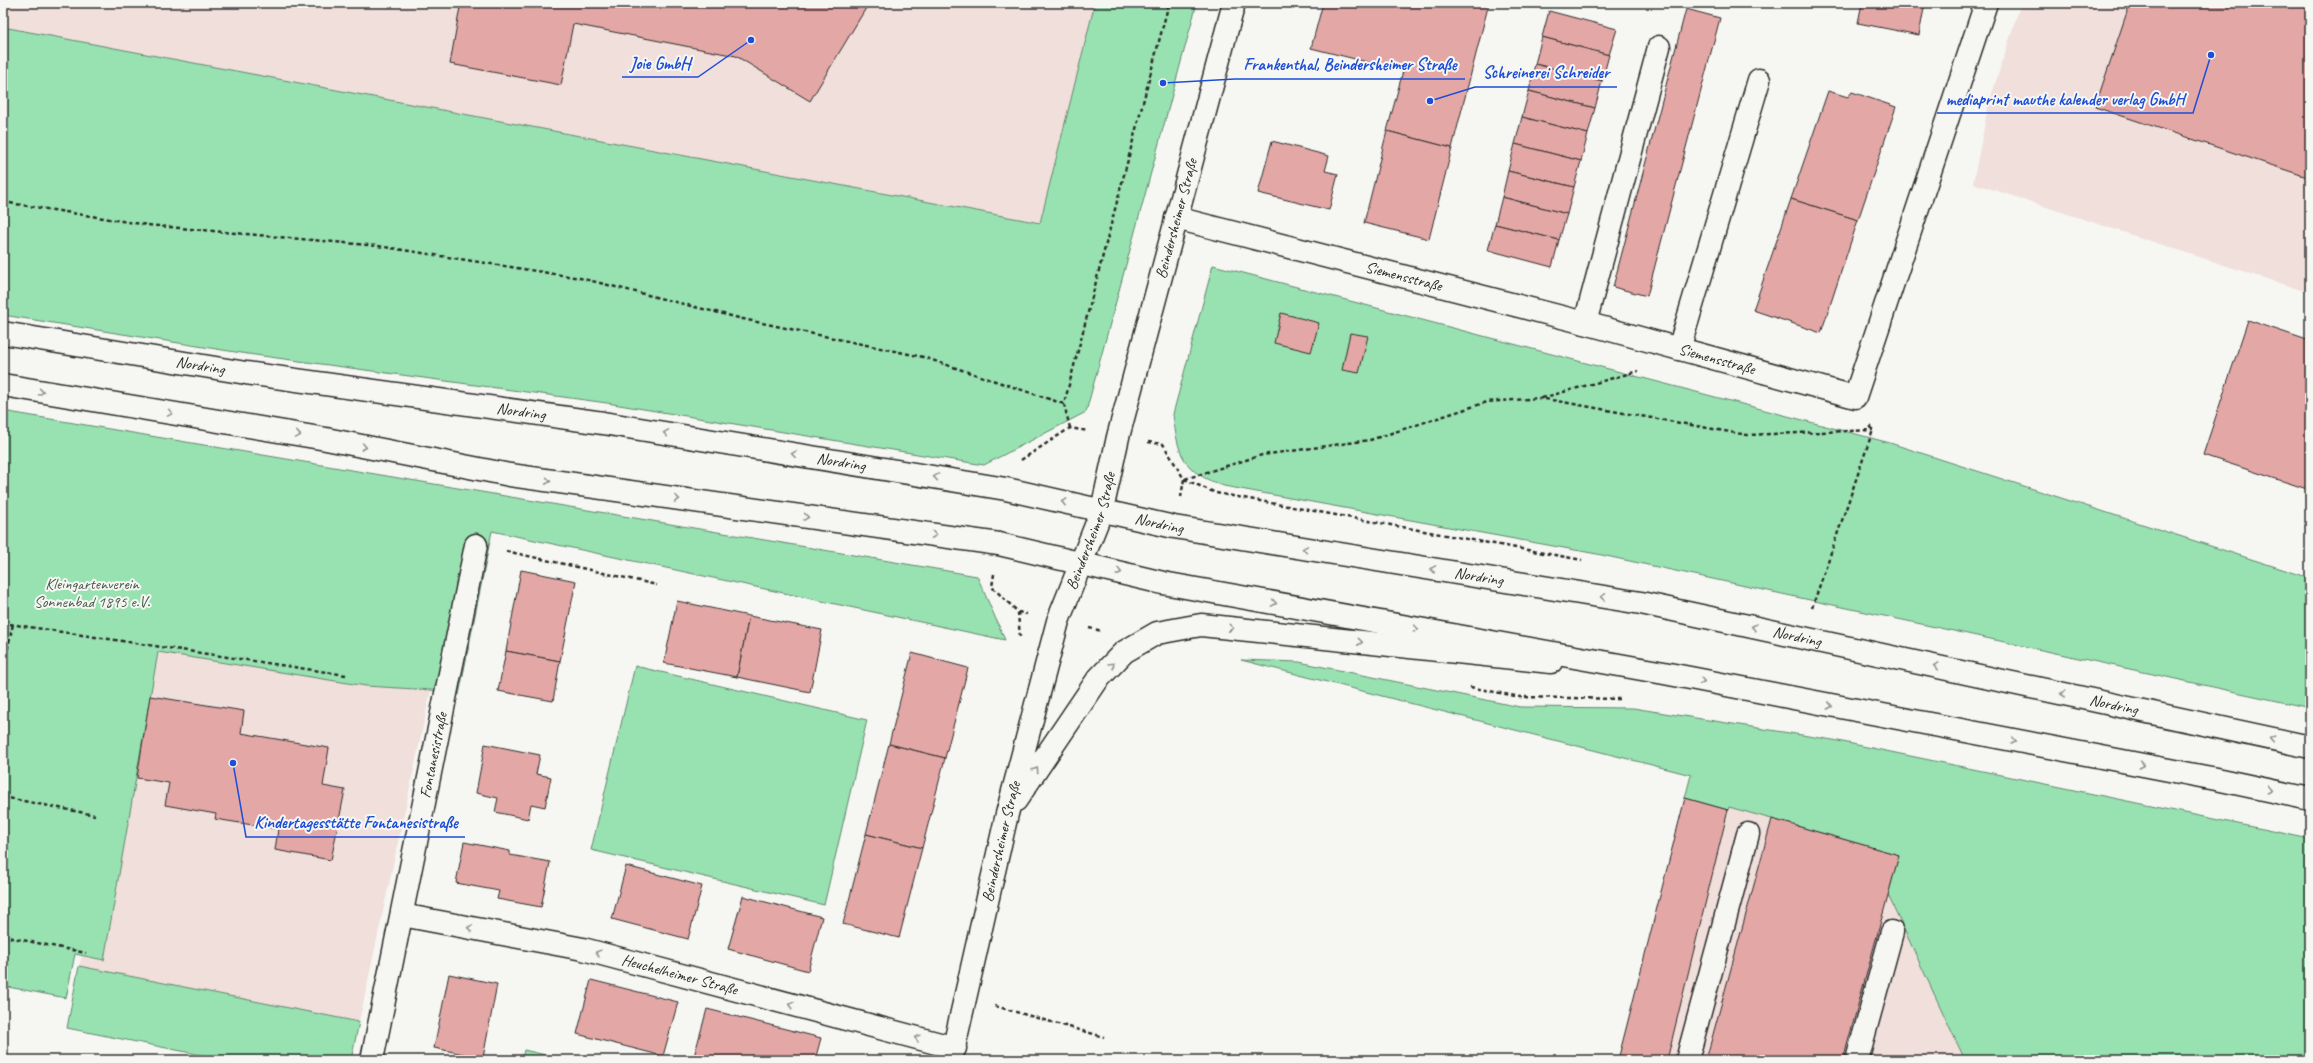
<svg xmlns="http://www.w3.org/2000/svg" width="2313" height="1063" font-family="Caveat,sans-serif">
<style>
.built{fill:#f0dfdb}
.green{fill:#98e2b1;stroke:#62866e}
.building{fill:#e3a8a6;stroke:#2b2b2b}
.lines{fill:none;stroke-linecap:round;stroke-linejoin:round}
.minor-casing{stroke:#2b2b2b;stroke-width:25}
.major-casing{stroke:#2b2b2b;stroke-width:25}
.path{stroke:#2b2b2b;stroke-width:2.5;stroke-dasharray:4 3;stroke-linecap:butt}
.minor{stroke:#f6f6f2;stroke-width:22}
.major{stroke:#f6f6f2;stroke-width:22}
.oneway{stroke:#90908e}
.labels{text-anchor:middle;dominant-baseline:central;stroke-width:4;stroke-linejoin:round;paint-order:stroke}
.street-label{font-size:16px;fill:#2b2b2b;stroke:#f6f6f2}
.park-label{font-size:16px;fill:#46594c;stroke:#f6f6f2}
.leader{fill:none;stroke:#1d4ed8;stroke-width:1.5}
.callout-dot{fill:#1d4ed8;stroke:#f6f6f2;stroke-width:1.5}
.callout-label{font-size:17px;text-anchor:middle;font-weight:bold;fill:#1d4ed8;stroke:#f6f6f2;stroke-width:4;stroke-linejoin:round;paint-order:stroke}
</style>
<rect width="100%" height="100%" fill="#f6f6f2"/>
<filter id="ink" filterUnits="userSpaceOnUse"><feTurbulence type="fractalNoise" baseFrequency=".025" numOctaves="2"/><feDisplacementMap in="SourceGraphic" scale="8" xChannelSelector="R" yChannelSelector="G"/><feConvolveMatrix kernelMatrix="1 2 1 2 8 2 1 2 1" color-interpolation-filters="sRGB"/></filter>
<g filter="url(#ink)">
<!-- built -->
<g class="built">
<path d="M3 3H1095L1041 223 3 27Z"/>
<path d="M2021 3H2310V293L1973 183 1989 103Z"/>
<path d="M157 652 366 686 431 690 359 1022 79 966 82 956 104 959Z"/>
<path d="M1685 798 1728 809 1729 807 1899 855 1888 895 1965 1060H1619Z"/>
</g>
<!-- green -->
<g class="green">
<path d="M1095 3H1197L1086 412 984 465 607 403 248 354 3 315V27L1040 223Z"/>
<path d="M1213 265 1890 443 2310 578V708L1597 554 1224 486C1183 472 1178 456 1173 414Z"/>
<path d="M3 411 977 576 1005 640 492 531 459 695 431 690 366 686 158 652 104 960 75 954 66 998 3 986Z"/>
<path d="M1241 660 1299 662 1520 707 1633 708 1833 740 2310 839V1060H1965L1888 895 1899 855 1729 807 1728 810 1685 798 1691 775Z"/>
<path d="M635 666 867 720 824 905 591 850Z"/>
<path d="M79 966 359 1022 351 1060H226L67 1028Z"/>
<path d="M524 1050 567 1060H522Z"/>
</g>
<!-- building -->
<g class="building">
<path d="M440 3H869L810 101 736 56 573 24 561 85 450 64 460 7Z"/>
<path d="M1323 3H1489L1452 148 1387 131 1403 71 1311 48Z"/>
<path d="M1862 3H1925L1919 35 1858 23Z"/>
<path d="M2130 3H2310V178L2095 107Z"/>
<path d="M1686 9 1720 18 1647 296 1613 287Z"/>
<path d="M1549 11 1617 29 1609 55 1542 37Z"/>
<path d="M1542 37 1609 55 1602 81 1535 64Z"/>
<path d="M1535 64 1602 81 1595 108 1529 91Z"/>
<path d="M1529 91 1595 108 1588 134 1522 117Z"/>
<path d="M1828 91 1848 97 1852 92 1896 107 1858 220 1791 199Z"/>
<path d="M1522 117 1588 134 1581 161 1515 144Z"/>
<path d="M1387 131 1452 148 1429 239 1364 223Z"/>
<path d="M1272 141 1329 156 1325 171 1338 174 1329 210 1258 193Z"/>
<path d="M1515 144 1581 161 1574 187 1508 171Z"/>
<path d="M1508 171 1574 187 1567 214 1502 197Z"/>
<path d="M1502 197 1567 214 1559 240 1495 224Z"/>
<path d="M1791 199 1858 220 1821 333 1753 310Z"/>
<path d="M1495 224 1559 240 1552 267 1488 250Z"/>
<path d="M1281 313 1319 323 1311 352 1274 343Z"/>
<path d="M2248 320 2310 341V490L2203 455Z"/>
<path d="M1350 333 1368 336 1359 373 1342 370Z"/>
<path d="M521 570 576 581 560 661 506 651Z"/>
<path d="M677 601 749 616 737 677 664 663Z"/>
<path d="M749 616 822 630 810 692 737 677Z"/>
<path d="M506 651 560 661 553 701 498 691Z"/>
<path d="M912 653 968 668 945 758 889 744Z"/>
<path d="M150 696 244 711 241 733 329 748 323 786 345 790 331 860 275 850 278 829 215 819 216 814 165 805 169 783 137 778Z"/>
<path d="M485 744 540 755 536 774 551 777 545 807 531 804 528 819 495 812 498 798 476 793Z"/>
<path d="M889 744 945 758 922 848 866 834Z"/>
<path d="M1685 798 1728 810 1667 1060H1618Z"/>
<path d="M1772 819 1899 855 1843 1060H1706Z"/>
<path d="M866 834 922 848 899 938 843 924Z"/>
<path d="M464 842 510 851V855L550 862 541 907 497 899 499 891 456 883Z"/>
<path d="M626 866 702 886 688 939 612 919Z"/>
<path d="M743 896 822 917 808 971 728 949Z"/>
<path d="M449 974 497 984 483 1058 434 1048Z"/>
<path d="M591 980 678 1002 663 1056 577 1034Z"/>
<path d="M707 1009 821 1038 815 1060H693Z"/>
</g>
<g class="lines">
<defs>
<g id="minor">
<path id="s1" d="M1176 218 1585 323 1855 397 1986 3"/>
<path d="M1585 323 1659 47"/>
<path d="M1679 349 1759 80"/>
<path d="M1016 800 1098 679 1124 652 1157 633 1201 625 1551 662"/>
<path id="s2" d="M402 915 583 949 955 1048"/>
<path id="s3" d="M372 1060 476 545"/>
<path id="s4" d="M951 1060 1007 814 1058 621 1102 510 1118 437 1234 3"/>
<path d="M1687 1060 1748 834"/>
<path d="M1857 1060 1892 932"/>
</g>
<g id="major">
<path id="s5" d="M3 333 246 373 603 423 1006 489 1174 527 1641 603 2310 747"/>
<path d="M3 385 326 439 510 475 999 544 1163 583 1664 673 2216 779 2310 799"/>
</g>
</defs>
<!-- minor casing -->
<use href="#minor" class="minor-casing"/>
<!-- major casing -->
<use href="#major" class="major-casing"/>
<!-- path -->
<g class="path">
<path d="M3 202 147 225 378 246 580 278 743 319 923 357 1064 404"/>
<path d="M1542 398 1638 371"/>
<path d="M1070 428 1064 404 1169 3"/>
<path d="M1148 442 1163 444 1184 479 1216 493 1582 560"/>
<path d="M1021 460 1070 428 1088 431"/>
<path d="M1185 479 1262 455 1370 440 1487 402 1540 398 1747 435 1873 430"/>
<path d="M1181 497 1184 479"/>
<path d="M506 551 657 585"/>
<path d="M994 574 992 587 1018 612 1027 614"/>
<path d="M1812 608 1873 430 1869 424"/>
<path d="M1018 612 1020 638"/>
<path d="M3 623 346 675"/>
<path d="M1089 628 1102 631"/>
<path d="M3 670 13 624"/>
<path d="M1470 687 1520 697 1620 699"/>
<path d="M3 797 95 815"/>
<path d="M3 936 86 953"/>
<path d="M995 1006 1104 1037"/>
</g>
<!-- minor -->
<use href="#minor" class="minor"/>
<!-- major -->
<use href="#major" class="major"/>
</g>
<!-- one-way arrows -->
<defs><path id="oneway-chevron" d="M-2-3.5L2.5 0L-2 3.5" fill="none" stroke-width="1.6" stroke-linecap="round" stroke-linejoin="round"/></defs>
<g class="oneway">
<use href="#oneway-chevron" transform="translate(41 392) rotate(9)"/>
<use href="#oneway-chevron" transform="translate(170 413) rotate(9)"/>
<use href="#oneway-chevron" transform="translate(666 433) rotate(-171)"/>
<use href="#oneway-chevron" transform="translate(298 435) rotate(9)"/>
<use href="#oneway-chevron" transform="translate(364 447) rotate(11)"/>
<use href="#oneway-chevron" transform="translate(794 454) rotate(-171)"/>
<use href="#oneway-chevron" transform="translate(936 477) rotate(-171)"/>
<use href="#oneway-chevron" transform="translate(548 481) rotate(8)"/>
<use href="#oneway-chevron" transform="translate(677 499) rotate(8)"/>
<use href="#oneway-chevron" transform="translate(1064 502) rotate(-167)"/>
<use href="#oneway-chevron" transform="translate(806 517) rotate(8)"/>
<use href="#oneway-chevron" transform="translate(934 535) rotate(8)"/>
<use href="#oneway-chevron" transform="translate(1305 549) rotate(-171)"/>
<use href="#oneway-chevron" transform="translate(1433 569) rotate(-171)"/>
<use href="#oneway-chevron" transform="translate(1119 572) rotate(14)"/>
<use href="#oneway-chevron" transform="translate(1603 597) rotate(-171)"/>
<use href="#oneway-chevron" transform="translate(1274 603) rotate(10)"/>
<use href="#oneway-chevron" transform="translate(1754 627) rotate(-168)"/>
<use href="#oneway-chevron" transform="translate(1231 628) rotate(6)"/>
<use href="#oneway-chevron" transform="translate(1416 629) rotate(10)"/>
<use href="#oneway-chevron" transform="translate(1360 642) rotate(6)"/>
<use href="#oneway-chevron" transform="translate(1112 665) rotate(-46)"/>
<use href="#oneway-chevron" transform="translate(1936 666) rotate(-168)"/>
<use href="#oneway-chevron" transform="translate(1702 681) rotate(11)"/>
<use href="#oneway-chevron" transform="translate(2063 694) rotate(-168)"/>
<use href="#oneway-chevron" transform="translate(1830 706) rotate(11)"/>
<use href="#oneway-chevron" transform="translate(2272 739) rotate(-168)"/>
<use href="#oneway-chevron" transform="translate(2014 741) rotate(11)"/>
<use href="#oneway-chevron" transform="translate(2142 765) rotate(11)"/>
<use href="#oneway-chevron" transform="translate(1036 770) rotate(-56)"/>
<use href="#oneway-chevron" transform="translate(2270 790) rotate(12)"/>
<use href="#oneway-chevron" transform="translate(470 928) rotate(-169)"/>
<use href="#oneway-chevron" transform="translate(598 953) rotate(-165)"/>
<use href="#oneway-chevron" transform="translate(791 1005) rotate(-165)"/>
<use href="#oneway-chevron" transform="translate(917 1038) rotate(-165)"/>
</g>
</g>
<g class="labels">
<!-- street labels -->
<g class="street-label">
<text stroke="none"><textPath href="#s4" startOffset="872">Beindersheimer Straße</textPath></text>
<text stroke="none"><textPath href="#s1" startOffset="235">Siemensstraße</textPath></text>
<text stroke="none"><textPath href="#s1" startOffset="559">Siemensstraße</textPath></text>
<text stroke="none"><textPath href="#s5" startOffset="200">Nordring</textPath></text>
<text stroke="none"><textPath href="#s5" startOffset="524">Nordring</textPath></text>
<text stroke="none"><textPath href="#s5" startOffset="848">Nordring</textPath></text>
<text stroke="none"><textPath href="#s5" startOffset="1172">Nordring</textPath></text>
<text stroke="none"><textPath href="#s4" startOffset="548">Beindersheimer Straße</textPath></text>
<text stroke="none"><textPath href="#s5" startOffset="1496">Nordring</textPath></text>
<text stroke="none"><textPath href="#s5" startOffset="1820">Nordring</textPath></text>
<text stroke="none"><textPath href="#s5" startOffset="2144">Nordring</textPath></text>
<text stroke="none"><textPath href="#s3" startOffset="311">Fontanesistraße</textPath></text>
<text stroke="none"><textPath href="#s4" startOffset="224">Beindersheimer Straße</textPath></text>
<text stroke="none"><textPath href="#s2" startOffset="284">Heuchelheimer Straße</textPath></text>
</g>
<!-- park labels -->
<g class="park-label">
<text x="92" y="584">Kleingartenverein<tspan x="92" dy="18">Sonnenbad 1895 e.V.</tspan></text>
</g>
</g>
<!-- callouts -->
<path class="leader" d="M751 40L698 77H622M1163 83L1235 79H1465M1430 101L1475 87H1617M2211 55L2193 113H1937M233 763L246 837H465"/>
<g class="callout-dot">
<circle cx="751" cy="40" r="4"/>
<circle cx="1163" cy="83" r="4"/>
<circle cx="1430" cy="101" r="4"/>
<circle cx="2211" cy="55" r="4"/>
<circle cx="233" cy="763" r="4"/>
</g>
<g class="callout-label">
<text x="660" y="69">Joie GmbH</text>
<text x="1350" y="70">Frankenthal, Beindersheimer Straße</text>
<text x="1546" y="78">Schreinerei Schreider</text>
<text x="2065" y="105">mediaprint mauthe kalender verlag GmbH</text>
<text x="356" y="828">Kindertagesstätte Fontanesistraße</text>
</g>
<!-- margin -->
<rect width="2313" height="1063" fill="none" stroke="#f6f6f2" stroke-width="16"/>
<rect x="8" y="8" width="2297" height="1047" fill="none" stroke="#2b2b2b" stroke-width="1.5" filter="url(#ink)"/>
</svg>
